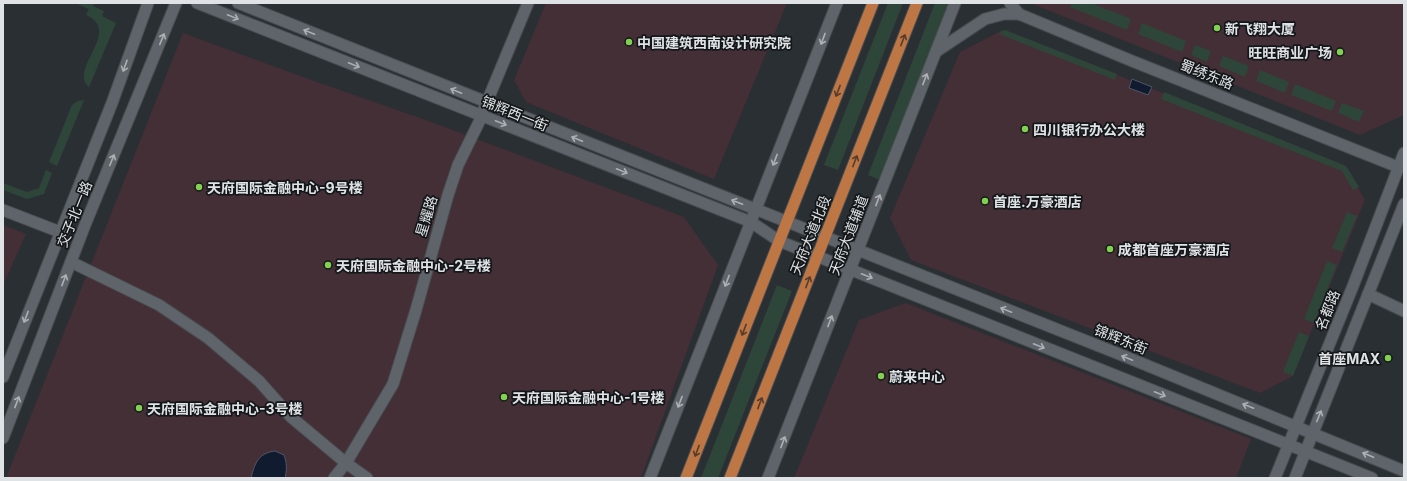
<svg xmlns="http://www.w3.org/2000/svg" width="1407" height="481" font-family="Inter,'Noto Sans SC',sans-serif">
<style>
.commercial{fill:#432f35}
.green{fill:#2e453a}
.water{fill:#111b2f;stroke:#4f5766}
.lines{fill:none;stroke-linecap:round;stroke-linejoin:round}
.minor-casing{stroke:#484c50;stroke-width:13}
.tertiary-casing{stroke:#484c50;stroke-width:13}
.primary-casing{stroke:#484c50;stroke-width:13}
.minor{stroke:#5e646a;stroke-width:11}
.tertiary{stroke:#5e646a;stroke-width:11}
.primary{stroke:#be7744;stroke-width:11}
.oneway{stroke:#acb0b4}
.oneway2{stroke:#583d2a}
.poi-dot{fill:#82d050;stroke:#141719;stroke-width:1.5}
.labels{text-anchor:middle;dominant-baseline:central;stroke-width:3.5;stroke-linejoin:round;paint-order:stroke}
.poi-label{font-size:14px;font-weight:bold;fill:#e0e3e6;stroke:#141719;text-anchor:start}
.street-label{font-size:14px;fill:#e0e3e6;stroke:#141719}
</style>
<rect width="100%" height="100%" fill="#2a2f34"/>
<!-- commercial -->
<g class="commercial">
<path d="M546 3H787L714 179 526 102 514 80Z"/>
<path d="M1030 3H1404V115L1360 135Z"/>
<path d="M1005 30 1346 166 1365 200 1293 376 1260 393 911 260 890 218 960 52 1001 31Z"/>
<path d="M183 33 300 76 437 124 684 217 718 265 641 478H6Z"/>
<path d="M3 225 26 234 3 285Z"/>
<path d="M906 303 1251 439 1236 478H794L859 320Z"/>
</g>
<!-- green -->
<g class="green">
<path d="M75 3H94L93 6 104 11 102 16 116 23 89 87C68 69 123 31 86 15L89 9Z"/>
<path d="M888 3H903L838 170 824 165Z"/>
<path d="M935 3H953L882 181 868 175Z"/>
<path d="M1072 3H1091L1131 19 1127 30 1070 7Z"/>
<path d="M1142 23 1186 41 1182 52 1138 34Z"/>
<path d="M1005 30 1117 74 1115 80 999 34 1001 31Z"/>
<path d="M1195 45 1211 51 1207 62 1191 55Z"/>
<path d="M1223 56 1249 66 1245 77 1219 66Z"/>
<path d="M1260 70 1289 82 1285 93 1256 81Z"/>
<path d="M1295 84 1336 101 1332 111 1291 95Z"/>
<path d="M1164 92 1346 166 1359 187 1353 190 1342 171 1161 99Z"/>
<path d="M84 100 57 166 49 162 72 105 78 101Z"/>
<path d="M1342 103 1364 111 1359 122 1338 113Z"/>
<path d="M46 170 52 173 44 194 27 199 3 190V183L27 192 39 188Z"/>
<path d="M1347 212 1357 216 1342 252 1332 248Z"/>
<path d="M1327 261 1337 265 1314 323 1304 319Z"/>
<path d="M777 285 792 291 718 478H701Z"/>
<path d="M1299 332 1309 336 1293 376 1283 372Z"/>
</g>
<!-- water -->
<g class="water">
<path d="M1132 79 1152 87 1148 95 1129 88Z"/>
<path d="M275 451 284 455C287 463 287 470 285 478H251C255 462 259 453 275 451Z"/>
</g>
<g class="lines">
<defs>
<g id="minor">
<path d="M1010 3 1019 14 1132 61 1398 167"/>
<path d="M937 51 985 19 1004 14H1019"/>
<path d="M71 262 159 305 208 338 259 381 291 417 346 463 367 478"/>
<path d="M1368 294 1404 311"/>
<path d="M334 478 346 463 393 384 416 310 448 195 458 165 482 116"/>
</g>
<g id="tertiary">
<path d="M197 3 751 222 779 241 1372 478"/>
<path d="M238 3 1124 356 1404 471"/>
<path d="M484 109 528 3"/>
<path d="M3 210 60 232"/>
<path d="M3 377 112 103 148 3"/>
<path d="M3 438 85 225 176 3"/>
<path d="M650 478 837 3"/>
<path d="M768 478 955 3"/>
<path d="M1275 478 1353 286 1404 153"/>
<path d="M1295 478 1404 204"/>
</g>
<g id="primary">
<path d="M686 478 873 3"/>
<path d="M730 478 917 3"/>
</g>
</defs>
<!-- minor casing -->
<use href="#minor" class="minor-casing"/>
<!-- tertiary casing -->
<use href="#tertiary" class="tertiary-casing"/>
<!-- primary casing -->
<use href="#primary" class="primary-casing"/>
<!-- minor -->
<use href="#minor" class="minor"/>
<!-- tertiary -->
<use href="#tertiary" class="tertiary"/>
<!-- primary -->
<use href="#primary" class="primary"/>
</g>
<!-- one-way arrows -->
<defs><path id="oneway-shaft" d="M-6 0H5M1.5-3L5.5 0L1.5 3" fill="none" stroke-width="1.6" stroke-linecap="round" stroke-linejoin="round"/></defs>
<g class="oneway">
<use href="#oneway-shaft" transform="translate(233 17) rotate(22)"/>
<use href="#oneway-shaft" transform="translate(309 32) rotate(-158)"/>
<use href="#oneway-shaft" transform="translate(162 39) rotate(-68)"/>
<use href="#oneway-shaft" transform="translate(823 39) rotate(111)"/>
<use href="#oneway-shaft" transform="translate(354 65) rotate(22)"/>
<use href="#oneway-shaft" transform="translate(125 66) rotate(110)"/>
<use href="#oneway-shaft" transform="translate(925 79) rotate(-69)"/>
<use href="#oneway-shaft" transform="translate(456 91) rotate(-158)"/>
<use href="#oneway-shaft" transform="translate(501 123) rotate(22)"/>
<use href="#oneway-shaft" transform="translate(577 139) rotate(-158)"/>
<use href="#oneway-shaft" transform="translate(112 160) rotate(-68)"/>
<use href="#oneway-shaft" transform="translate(775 160) rotate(111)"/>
<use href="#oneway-shaft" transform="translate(622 171) rotate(22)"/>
<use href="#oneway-shaft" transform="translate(878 200) rotate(-69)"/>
<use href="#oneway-shaft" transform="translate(737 202) rotate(-159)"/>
<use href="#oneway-shaft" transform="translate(867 276) rotate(22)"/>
<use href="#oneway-shaft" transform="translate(64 280) rotate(-69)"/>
<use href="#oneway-shaft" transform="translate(727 281) rotate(111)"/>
<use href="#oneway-shaft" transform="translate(1006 310) rotate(-158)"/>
<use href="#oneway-shaft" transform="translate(26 317) rotate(111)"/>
<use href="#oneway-shaft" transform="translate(830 321) rotate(-69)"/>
<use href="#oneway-shaft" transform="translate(1039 346) rotate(22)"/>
<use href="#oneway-shaft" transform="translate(1127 358) rotate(-158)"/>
<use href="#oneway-shaft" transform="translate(1160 394) rotate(22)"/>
<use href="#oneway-shaft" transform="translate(17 402) rotate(-69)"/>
<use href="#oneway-shaft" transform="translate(680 402) rotate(111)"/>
<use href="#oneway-shaft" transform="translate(1248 406) rotate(-158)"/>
<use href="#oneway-shaft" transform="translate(1319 416) rotate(-68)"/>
<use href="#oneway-shaft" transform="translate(783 442) rotate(-69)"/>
<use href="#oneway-shaft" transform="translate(1368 455) rotate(-157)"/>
</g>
<g class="oneway2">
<use href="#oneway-shaft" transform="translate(903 40) rotate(-69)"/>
<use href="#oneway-shaft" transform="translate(838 91) rotate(111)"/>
<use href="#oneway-shaft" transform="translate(855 161) rotate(-69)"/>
<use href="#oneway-shaft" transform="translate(808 282) rotate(-69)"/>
<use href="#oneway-shaft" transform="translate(744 330) rotate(111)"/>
<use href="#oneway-shaft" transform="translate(760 403) rotate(-69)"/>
<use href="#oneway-shaft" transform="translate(697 451) rotate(111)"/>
</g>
<!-- markers -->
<g class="poi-dot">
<circle cx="1217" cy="28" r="4"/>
<circle cx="629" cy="42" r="4"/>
<circle cx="1340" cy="52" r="4"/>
<circle cx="1025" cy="129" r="4"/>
<circle cx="199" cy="187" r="4"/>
<circle cx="985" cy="201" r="4"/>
<circle cx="1110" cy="249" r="4"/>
<circle cx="328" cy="265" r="4"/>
<circle cx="1388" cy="358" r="4"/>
<circle cx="881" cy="376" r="4"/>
<circle cx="504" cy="397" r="4"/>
<circle cx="139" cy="408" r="4"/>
</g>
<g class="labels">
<!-- poi labels -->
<g class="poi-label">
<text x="1225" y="28">新飞翔大厦</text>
<text x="637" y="42">中国建筑西南设计研究院</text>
<text x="1332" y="52" text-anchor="end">旺旺商业广场</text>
<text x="1033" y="129">四川银行办公大楼</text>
<text x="207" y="187">天府国际金融中心-9号楼</text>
<text x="993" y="201">首座.万豪酒店</text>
<text x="1118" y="249">成都首座万豪酒店</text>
<text x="336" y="265">天府国际金融中心-2号楼</text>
<text x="1380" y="358" text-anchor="end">首座MAX</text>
<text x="889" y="376">蔚来中心</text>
<text x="512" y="397">天府国际金融中心-1号楼</text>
<text x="147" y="408">天府国际金融中心-3号楼</text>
</g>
<!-- street labels -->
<g class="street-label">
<text transform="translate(1207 74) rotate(22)">蜀绣东路</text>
<text transform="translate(515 113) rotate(22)">锦辉西一街</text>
<text transform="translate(74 214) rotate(-68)">交子北一路</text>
<text transform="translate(426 216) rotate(-73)">星耀路</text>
<text transform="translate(810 235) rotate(-68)">天府大道北段</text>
<text transform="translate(848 235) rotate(-69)">天府大道辅道</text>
<text transform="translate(1327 310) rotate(-68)">名都路</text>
<text transform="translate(1121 339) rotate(22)">锦辉东街</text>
</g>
</g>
<!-- border -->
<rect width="1407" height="481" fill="none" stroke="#e0e3e6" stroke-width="8"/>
</svg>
